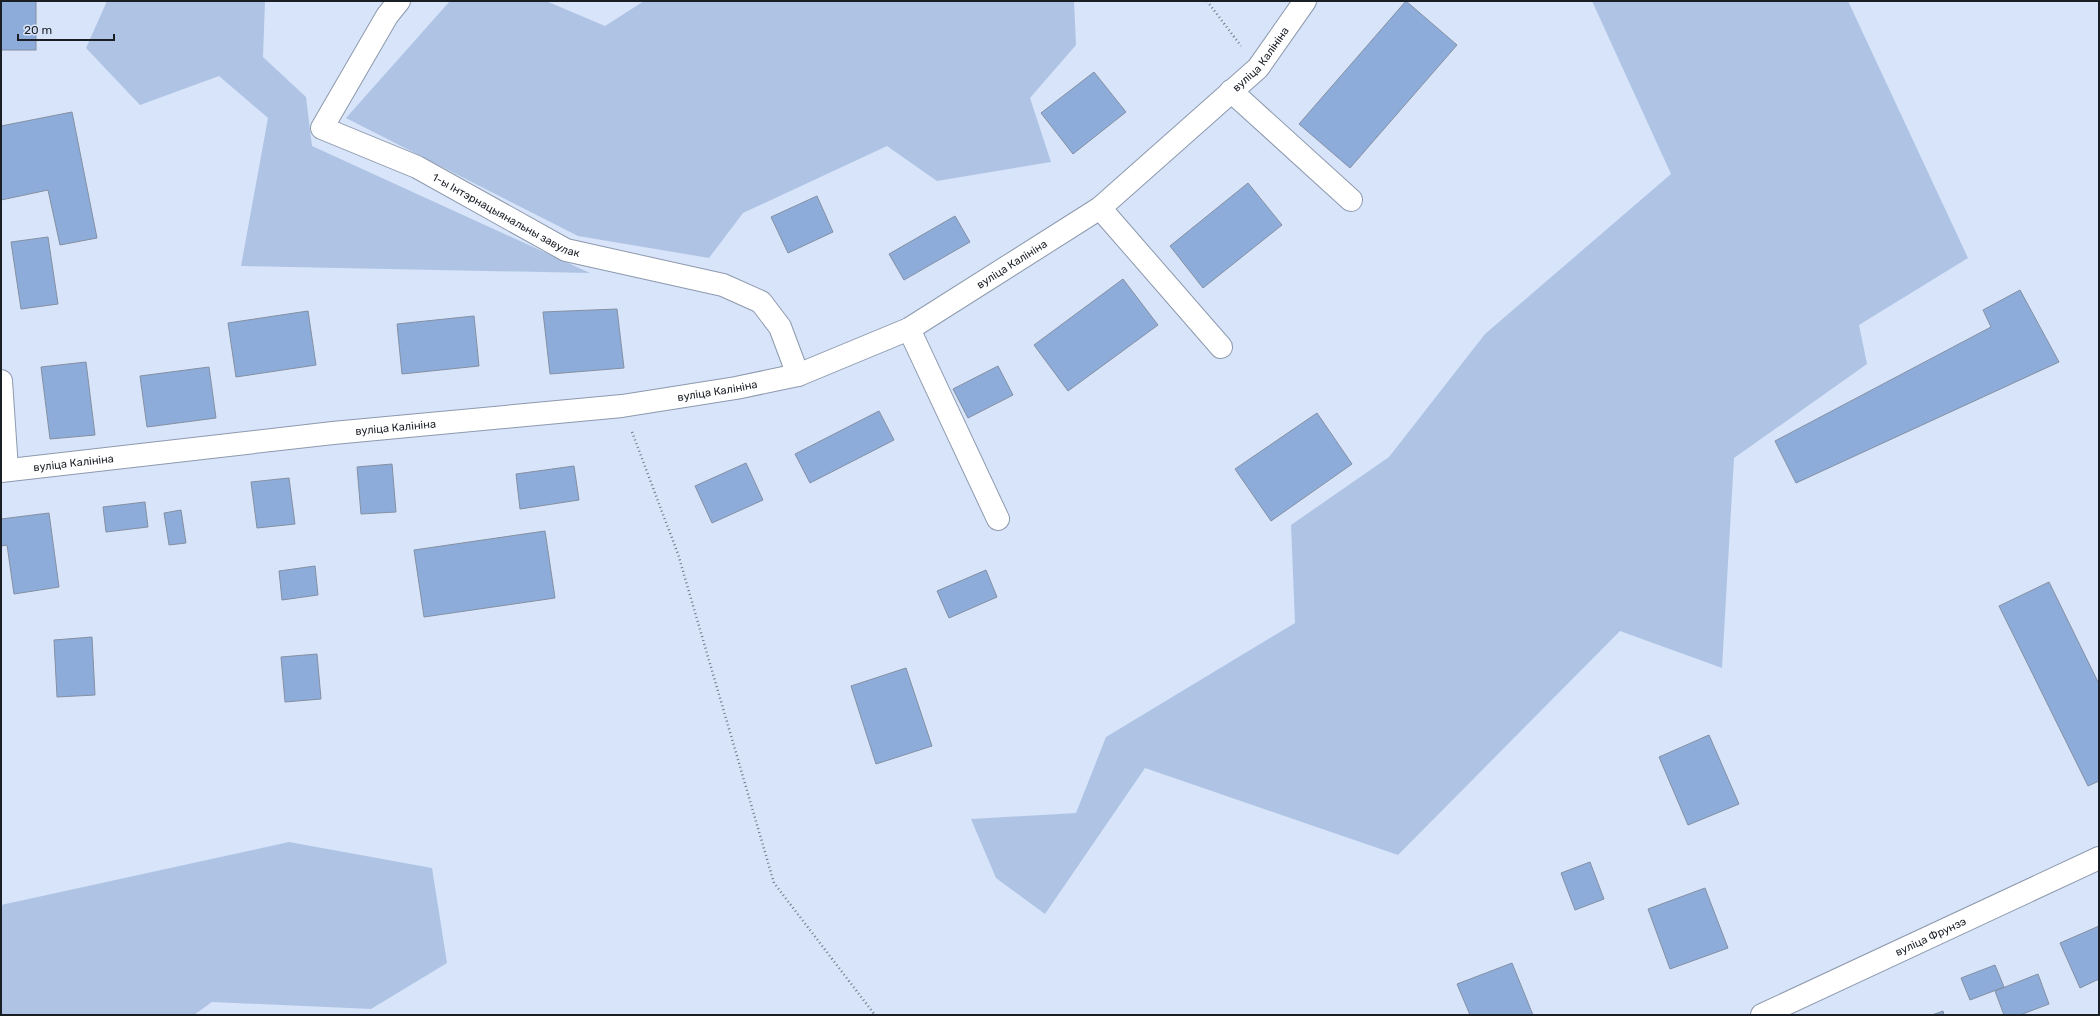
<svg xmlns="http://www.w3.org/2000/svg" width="2100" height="1016" font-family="Rubik,sans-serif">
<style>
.green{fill:#afc4e4}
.building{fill:#8eacd9;stroke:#8490a3}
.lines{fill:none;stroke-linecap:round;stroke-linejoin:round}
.minor-casing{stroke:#8d99ad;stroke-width:24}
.path{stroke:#717a87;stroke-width:2.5;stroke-dasharray:1 3;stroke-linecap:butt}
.minor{stroke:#fff;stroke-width:22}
.labels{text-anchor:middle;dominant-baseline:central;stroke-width:4;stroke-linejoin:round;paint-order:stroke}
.street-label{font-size:11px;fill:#1a1f26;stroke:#d7e4f9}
</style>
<rect width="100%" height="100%" fill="#d7e4f9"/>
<!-- green -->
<g class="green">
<path d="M107 1H265L263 57 306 97 312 146 590 273 241 266 268 118 219 76 140 105 86 48Z"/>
<path d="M450 1H546L605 26 644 1H1074L1076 45 1030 98 1051 162 937 181 887 146 743 213 709 258 578 236 346 118Z"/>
<path d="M1592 1H1848L1968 258 1859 325 1867 364 1734 458 1722 668 1620 631 1398 855 1145 768 1045 914 996 878 971 819 1076 813 1106 737 1295 623 1291 525 1389 457 1485 334 1671 174Z"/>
<path d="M289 842 432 868 447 963 371 1009 212 1002 194 1015H1V905Z"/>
</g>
<!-- building -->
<g class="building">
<rect x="1" y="1" width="35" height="49"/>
<path d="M1406 1 1457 45 1350 168 1299 124Z"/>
<path d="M1094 72 1126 112 1073 154 1041 113Z"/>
<path d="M72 112 97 238 60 245 48 190 1 200V126Z"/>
<path d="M1248 183 1282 225 1203 288 1170 246Z"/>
<path d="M817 196 833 232 788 253 771 217Z"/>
<path d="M955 216 970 242 904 280 889 254Z"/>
<path d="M48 237 58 304 21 309 11 242Z"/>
<path d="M1123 279 1158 325 1068 391 1034 345Z"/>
<path d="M2020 290 2059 362 1796 483 1775 441 1991 327 1983 310Z"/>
<path d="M617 309 624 368 550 374 543 312Z"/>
<path d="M308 311 316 365 236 377 228 323Z"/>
<path d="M474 316 479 366 402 374 397 324Z"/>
<path d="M86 362 95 435 50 439 41 367Z"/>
<path d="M998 366 1013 395 968 418 953 389Z"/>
<path d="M209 367 216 418 147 427 140 376Z"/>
<path d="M879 411 894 440 810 483 795 454Z"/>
<path d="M1317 413 1352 464 1271 521 1235 469Z"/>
<path d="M746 463 763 500 712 523 695 486Z"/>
<path d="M392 464 396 512 361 514 357 467Z"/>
<path d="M574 466 579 500 520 509 516 474Z"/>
<path d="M289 478 295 524 257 528 251 482Z"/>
<path d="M145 502 148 527 106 532 103 507Z"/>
<path d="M181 510 186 543 169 545 164 513Z"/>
<path d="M49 513 59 587 14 594 7 545 1 546V519Z"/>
<path d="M545 531 555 598 424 617 414 550Z"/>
<path d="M315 566 318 595 282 600 279 571Z"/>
<path d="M986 570 997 597 949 618 937 591Z"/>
<path d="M2049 582 2099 684V781L2088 786 1999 606Z"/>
<path d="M92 637 95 695 57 697 54 640Z"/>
<path d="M317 654 321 699 285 702 281 657Z"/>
<path d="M906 668 932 746 876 764 851 686Z"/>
<path d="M1709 735 1739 804 1688 825 1659 757Z"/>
<path d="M1590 862 1604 899 1575 910 1561 873Z"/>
<path d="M1705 888 1728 948 1670 969 1648 909Z"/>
<path d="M2099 926V979L2080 988 2060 943Z"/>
<path d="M1512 963 1533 1015H1470L1457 984Z"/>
<path d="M1995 965 2004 987 1970 1000 1961 978Z"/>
<path d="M2038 974 2049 1004 2020 1015H2004L1995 991Z"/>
<path d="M1943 1011 1944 1015H1932Z"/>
</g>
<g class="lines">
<defs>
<g id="minor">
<path id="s1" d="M399 1 387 16 322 128 417 167 566 250 723 285 761 302 780 327 798 375"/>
<path d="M1231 91 1351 200"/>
<path d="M1100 208 1221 347"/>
<path d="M909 329 998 519"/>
<path d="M1 381 7 469"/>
<path id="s2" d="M1 471 333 433 622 406 736 388 798 375 909 329 1100 208 1258 68 1305 1"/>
<path id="s3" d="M1762 1015 2099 858"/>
</g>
</defs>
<!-- minor casing -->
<use href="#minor" class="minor-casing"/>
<!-- path -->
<g class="path">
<path d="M1207 1 1241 46"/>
<path d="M632 432 678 554 774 883 875 1015"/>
</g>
<!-- minor -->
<use href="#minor" class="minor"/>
</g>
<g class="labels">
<!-- street labels -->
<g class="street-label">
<text stroke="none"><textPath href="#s2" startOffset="1369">вуліца Калініна</textPath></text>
<text stroke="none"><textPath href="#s1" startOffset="353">1-ы Інтэрнацыянальны завулак</textPath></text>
<text stroke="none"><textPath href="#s2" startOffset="1045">вуліца Калініна</textPath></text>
<text stroke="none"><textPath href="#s2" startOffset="721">вуліца Калініна</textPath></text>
<text stroke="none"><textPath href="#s2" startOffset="397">вуліца Калініна</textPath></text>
<text stroke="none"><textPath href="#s2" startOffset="73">вуліца Калініна</textPath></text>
<text stroke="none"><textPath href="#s3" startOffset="186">вуліца Фрунзэ</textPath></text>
</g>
</g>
<!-- border -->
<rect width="2100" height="1016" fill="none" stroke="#1a1f26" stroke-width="4"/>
<!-- scale -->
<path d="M18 34v6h96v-6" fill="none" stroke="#1a1f26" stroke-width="2"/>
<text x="24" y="34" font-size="12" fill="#1a1f26" stroke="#d7e4f9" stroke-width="3" paint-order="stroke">20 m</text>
</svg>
